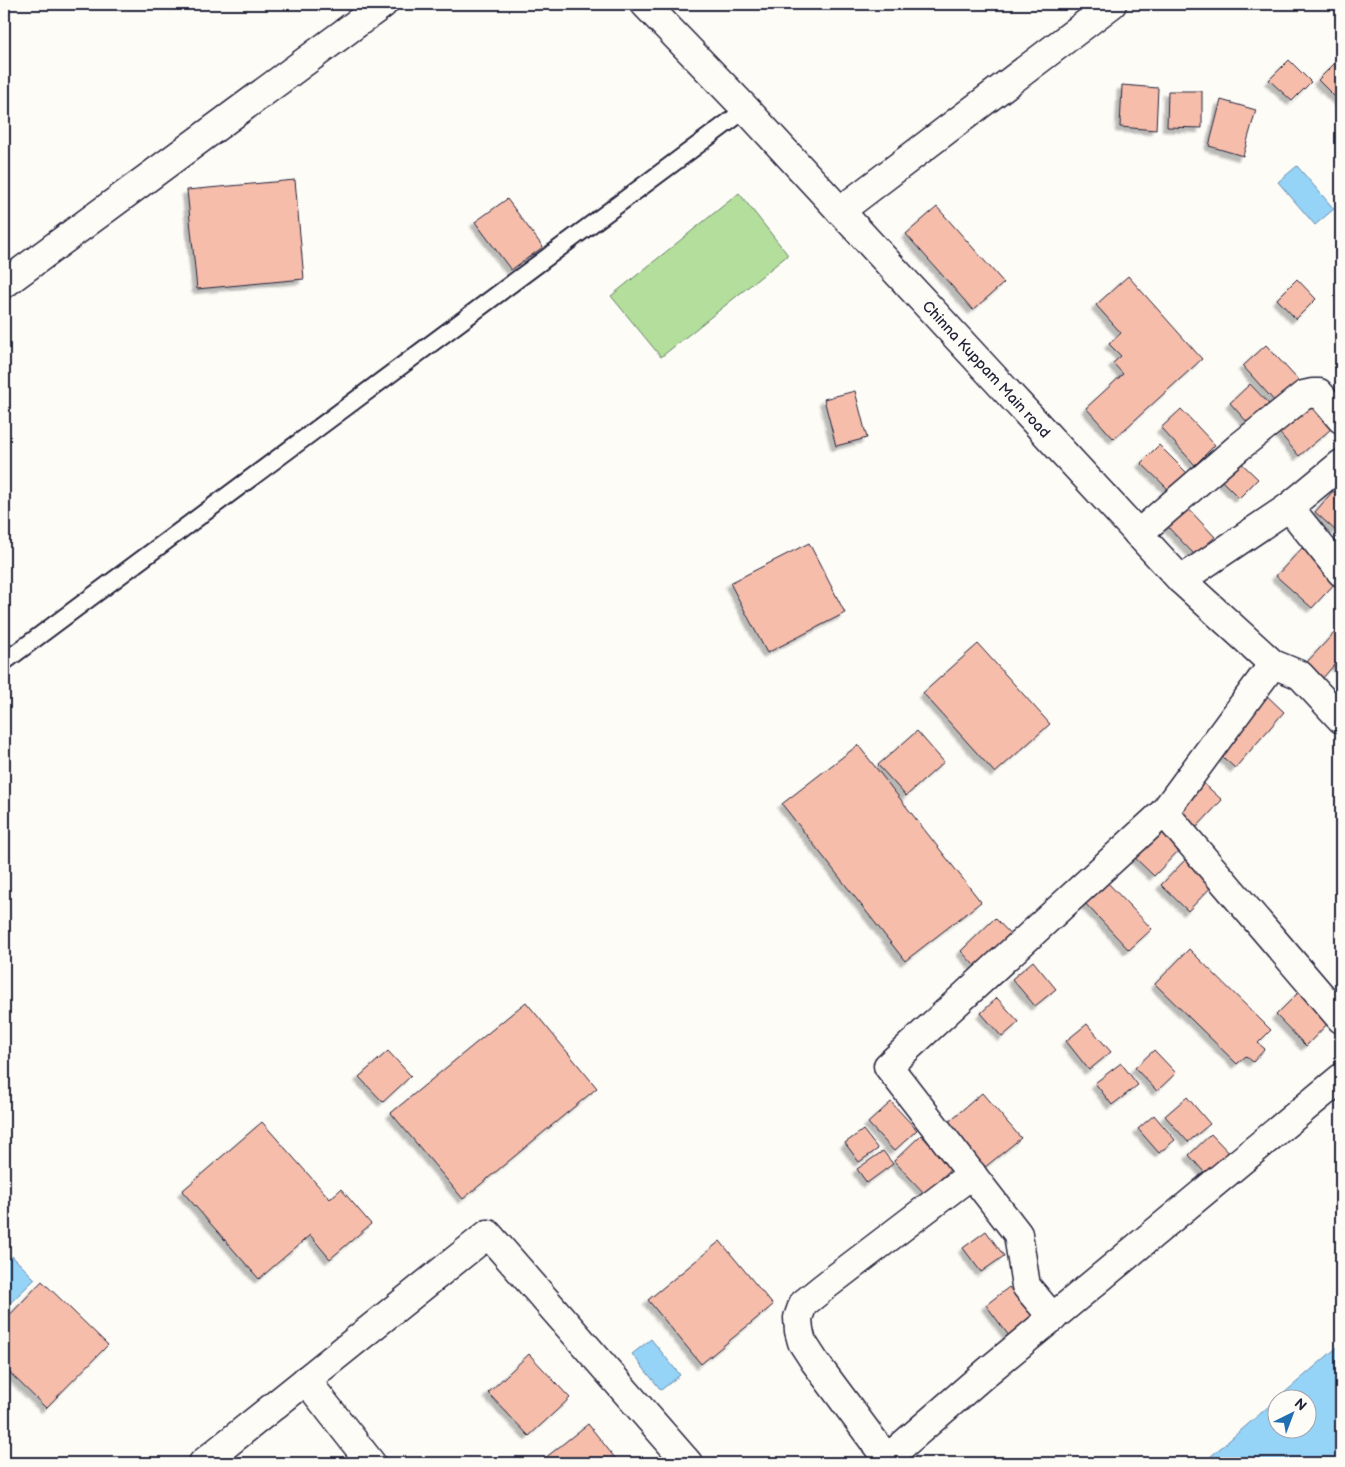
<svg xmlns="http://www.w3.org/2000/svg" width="1345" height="1467" font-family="'Balsamiq Sans',sans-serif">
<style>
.green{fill:#b3de9b;stroke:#6a806b}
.water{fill:#95d3f7;stroke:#678cac;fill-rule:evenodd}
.building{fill:#f6bdab;stroke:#22223b;filter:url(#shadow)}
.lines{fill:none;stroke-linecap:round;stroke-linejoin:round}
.service-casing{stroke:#22223b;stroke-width:20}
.minor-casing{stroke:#22223b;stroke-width:31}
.service{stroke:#fdfcf7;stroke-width:16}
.minor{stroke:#fdfcf7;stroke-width:28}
.labels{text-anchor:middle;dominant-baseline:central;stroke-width:4;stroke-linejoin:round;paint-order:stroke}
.street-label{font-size:15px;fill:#22223b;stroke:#fdfcf7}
</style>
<defs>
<filter id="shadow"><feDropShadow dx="-4.5" dy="4.5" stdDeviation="1" flood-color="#0004"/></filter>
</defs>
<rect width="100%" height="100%" fill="#fdfcf7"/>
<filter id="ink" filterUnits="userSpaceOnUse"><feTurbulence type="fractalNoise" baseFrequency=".02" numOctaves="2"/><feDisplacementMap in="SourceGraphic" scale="10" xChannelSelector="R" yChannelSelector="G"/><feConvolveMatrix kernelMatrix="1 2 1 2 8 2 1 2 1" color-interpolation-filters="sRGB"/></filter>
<g filter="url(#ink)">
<!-- green -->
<path class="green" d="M739 193 788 255 661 357 611 296Z"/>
<!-- water -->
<g class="water">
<path d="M1297 166 1334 209 1315 225 1278 182Z"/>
<path d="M12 1256 35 1279 4 1309V1264Z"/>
<path d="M651 1339 680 1375 661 1390 632 1354Z"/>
<path d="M1341 1344V1463H1203ZM1278 1400H1308V1430H1278Z"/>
</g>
<!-- building -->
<g class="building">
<path d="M1289 60 1311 82 1292 101 1269 80Z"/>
<path d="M1338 60 1341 64V103L1318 80Z"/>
<path d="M1122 85 1158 88 1156 130 1120 127Z"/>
<path d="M1168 91H1202V128L1167 127Z"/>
<path d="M1221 100 1256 110 1243 156 1209 146Z"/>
<path d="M295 180 304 279 197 289 187 190Z"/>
<path d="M507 199 543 247 511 270 475 222Z"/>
<path d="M937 207 1004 283 973 310 906 234Z"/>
<path d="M1128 276 1202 359 1114 439 1086 408 1123 374 1113 363 1121 356 1109 344 1121 333 1096 305Z"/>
<path d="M1297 279 1316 299 1296 319 1277 299Z"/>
<path d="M1266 345 1300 382 1277 404 1243 366Z"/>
<path d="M1250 384 1269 404 1248 423 1230 403Z"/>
<path d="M855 391 867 438 836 446 824 399Z"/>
<path d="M1310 404 1331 429 1299 456 1278 431Z"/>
<path d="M1181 409 1215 445 1195 465 1161 428Z"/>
<path d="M1159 445 1187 473 1169 490 1141 463Z"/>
<path d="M1234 456 1258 479 1239 498 1216 475Z"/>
<path d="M1333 491 1341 498V525L1336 531 1315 512Z"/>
<path d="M1184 504 1215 537 1195 555 1164 523Z"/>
<path d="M809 543 845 613 767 653 730 583Z"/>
<path d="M1302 548 1337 581 1312 608 1276 576Z"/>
<path d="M1336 631 1341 635V670L1335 664 1322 679 1305 664Z"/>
<path d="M978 644 1050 724 995 773 923 693Z"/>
<path d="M1263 692 1284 712 1235 768 1214 749Z"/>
<path d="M917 731 944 762 906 796 878 765Z"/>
<path d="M858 745 981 902 905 961 782 804Z"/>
<path d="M1200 780 1222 800 1196 828 1174 808Z"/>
<path d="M1159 824 1183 846 1154 876 1131 854Z"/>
<path d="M1187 858 1214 884 1188 911 1161 885Z"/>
<path d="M1105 880 1152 929 1129 950 1083 901Z"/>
<path d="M995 918 1018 942 983 975 961 951Z"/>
<path d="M1189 949 1271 1030 1258 1043 1265 1049 1253 1062 1246 1056 1237 1064 1155 984Z"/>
<path d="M1033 961 1056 989 1035 1006 1012 979Z"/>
<path d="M1301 990 1331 1020 1306 1046 1276 1015Z"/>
<path d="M997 998 1019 1022 1002 1037 981 1013Z"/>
<path d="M526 1002 597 1088 463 1199 391 1113Z"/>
<path d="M1087 1024 1111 1052 1089 1070 1066 1041Z"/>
<path d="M1154 1050 1176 1073 1157 1091 1135 1068Z"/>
<path d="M388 1051 411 1076 383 1102 359 1077Z"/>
<path d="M1121 1063 1138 1085 1112 1105 1095 1083Z"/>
<path d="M982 1093 1021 1138 984 1168 946 1124Z"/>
<path d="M1187 1097 1210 1124 1188 1142 1165 1116Z"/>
<path d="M891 1102 917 1130 894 1151 868 1123Z"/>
<path d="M1154 1115 1175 1140 1159 1153 1138 1129Z"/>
<path d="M262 1122 330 1199 341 1189 371 1224 330 1259 310 1235 259 1279 182 1191Z"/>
<path d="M863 1130 878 1149 859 1162 845 1143Z"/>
<path d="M1211 1134 1236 1160 1211 1180 1189 1155Z"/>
<path d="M921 1135 952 1168 925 1194 894 1161Z"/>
<path d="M883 1151 893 1164 867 1183 857 1169Z"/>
<path d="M986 1231 1004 1256 981 1272 963 1248Z"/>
<path d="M720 1241 773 1305 701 1364 648 1300Z"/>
<path d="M42 1281 108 1345 46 1408 4 1367V1321Z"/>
<path d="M1009 1287 1039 1325 1015 1344 986 1305Z"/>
<path d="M529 1354 570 1398 529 1436 488 1393Z"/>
<path d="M588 1424 619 1463H547L544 1459Z"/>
</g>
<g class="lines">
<defs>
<path id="service" d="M4 662 746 109"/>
<g id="minor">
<path id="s1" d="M645 4 746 109 1181 580 1273 664 1300 675 1341 719"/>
<path d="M840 211 1112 4"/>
<path d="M4 284 383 4"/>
<path d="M1289 507 1341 572"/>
<path d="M1138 534 1239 447 1304 395 1313 393H1319L1341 419"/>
<path d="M1181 580 1289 507 1341 464"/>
<path d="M1164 812 1341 1019"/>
<path d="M1053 1318 1026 1286 1018 1234 888 1066 1164 812 1273 664"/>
<path d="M306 1380 371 1463"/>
<path d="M887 1459 815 1362 802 1342 799 1331 798 1318 803 1304 824 1287 972 1174"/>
<path d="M203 1463 488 1234 688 1463"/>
<path d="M882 1463 988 1371 1341 1078"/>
</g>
</defs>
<!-- service casing -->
<use href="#service" class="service-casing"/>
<!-- minor casing -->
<use href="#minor" class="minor-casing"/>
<!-- service -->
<use href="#service" class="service"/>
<!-- minor -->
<use href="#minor" class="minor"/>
</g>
</g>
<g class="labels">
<!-- street labels -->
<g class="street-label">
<text stroke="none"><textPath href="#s1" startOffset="500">Chinna Kuppam Main road</textPath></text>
</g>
</g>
<!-- margin -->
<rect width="1345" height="1467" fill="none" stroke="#fdfcf7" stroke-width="20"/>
<rect x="10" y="10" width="1325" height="1447" fill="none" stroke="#22223b" stroke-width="2" filter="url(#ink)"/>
<!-- north arrow -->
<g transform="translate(1292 1414) rotate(42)"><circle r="24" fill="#fdfcf7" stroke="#a5a5ac"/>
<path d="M0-4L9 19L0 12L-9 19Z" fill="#1f6fb2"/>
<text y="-8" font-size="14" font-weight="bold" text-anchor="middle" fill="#22223b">N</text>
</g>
</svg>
